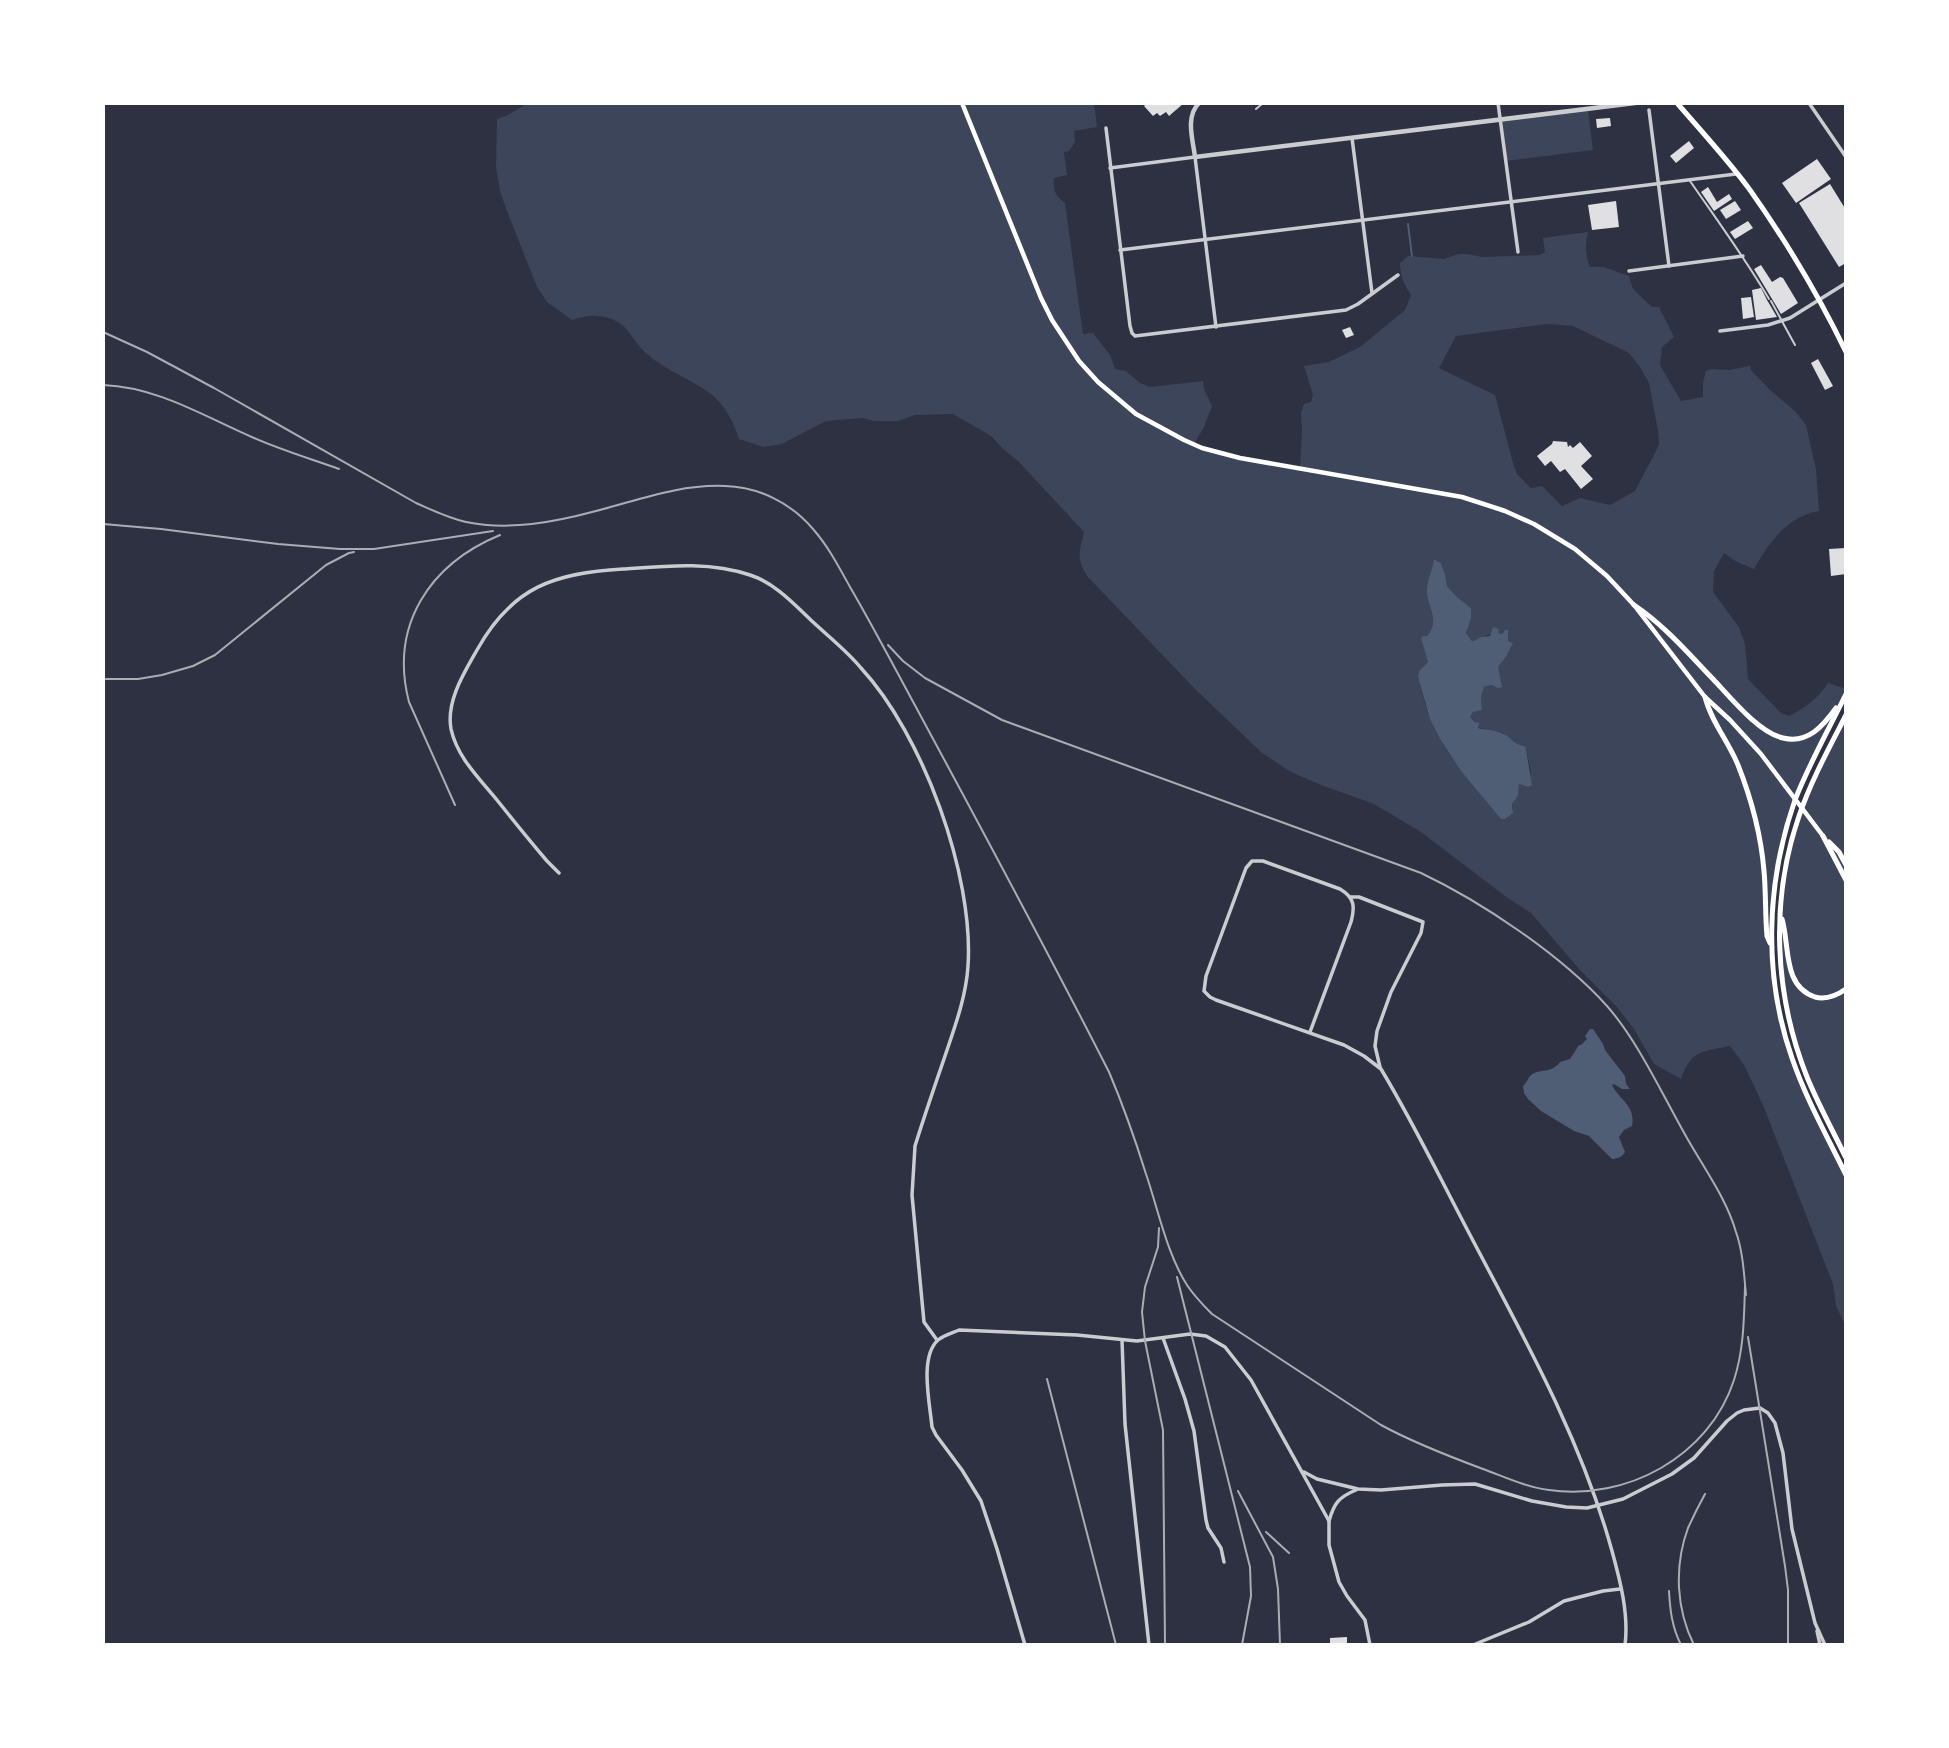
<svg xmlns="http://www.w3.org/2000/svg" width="1949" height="1748" font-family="'Varela Round',sans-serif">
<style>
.green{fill:#3c4559;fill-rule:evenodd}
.water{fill:#4f5d75}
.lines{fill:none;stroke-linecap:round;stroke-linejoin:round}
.stream{stroke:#4f5d75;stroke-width:2}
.building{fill:#e0e0e3}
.service{stroke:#caccd0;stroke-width:2}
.minor{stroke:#caccd0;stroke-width:3.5}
.tertiary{stroke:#caccd0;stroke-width:4.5}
.secondary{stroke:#fff;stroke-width:4.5}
.primary{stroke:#fff;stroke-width:5}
.rail{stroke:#abadb3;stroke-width:2}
</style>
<rect width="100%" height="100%" fill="#2d3142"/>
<!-- green -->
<g class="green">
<path d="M528 103H1094L1097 127 1074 131 1075 142 1069 151 1064 152 1067 175 1054 178C1053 191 1055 195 1065 203L1083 334 1093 333 1110 355 1115 369 1126 371 1140 383 1150 387 1203 381 1204 389 1212 406 1204 427 1194 444 1224 454 1300 468 1302 430 1301 413 1304 404 1311 402 1313 395 1304 366 1329 362 1360 347 1405 310 1411 295C1404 284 1400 276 1400 263L1408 256 1444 259 1458 254H1468L1482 257 1540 255 1545 252 1543 238 1588 232C1585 246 1585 254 1590 267H1604L1629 276 1633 289 1652 307H1659L1674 337 1662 347 1660 365 1681 401 1703 397V382L1706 371 1712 369 1729 370 1750 366 1751 370 1770 390 1795 411 1806 425 1816 469 1819 511C1787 516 1769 543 1754 569L1737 562 1724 553 1714 571 1713 592 1739 627 1745 644 1748 679 1781 713 1789 716C1805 708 1818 698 1828 683L1846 689V693L1795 800 1773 889 1775 985 1791 1057 1846 1176V1327L1836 1306 1833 1284 1763 1105 1744 1065 1730 1046C1702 1052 1692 1049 1681 1079L1654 1064 1634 1029 1616 1006 1580 970 1531 913 1505 896 1421 832 1374 804 1321 785 1291 772 1262 753 1193 687 1088 577C1076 559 1079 552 1084 532L1019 462 1003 449 991 436 953 414 915 415 898 421H874L863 418 826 421 782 444 763 447 739 439C734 423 725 405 711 394 691 379 666 371 647 354 632 341 630 325 609 318 595 314 585 316 572 320L547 302 537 287 507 211 500 191 496 167 497 119 508 115ZM1546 324 1573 326 1629 353 1640 367 1649 383 1658 431 1659 445 1635 491 1610 505 1580 498 1562 506 1542 486 1531 488 1517 474 1513 463 1495 395 1439 368 1456 336ZM1435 559 1441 563 1445 574 1447 586 1457 597 1471 608V619L1466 633 1472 641H1474C1482 636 1490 634 1498 632L1500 634 1508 630V642L1513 643 1506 657 1498 667 1496 686 1492 685 1484 687 1481 697 1482 710 1473 712 1470 717 1477 723V727L1494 732 1515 745 1524 746 1526 749 1531 772 1528 787 1519 784 1518 796 1512 804 1513 809 1501 818C1476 787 1446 757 1431 720 1425 706 1422 691 1418 677L1419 671 1428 662C1428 652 1422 649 1423 636H1427C1443 617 1425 606 1427 587 1428 578 1433 569 1435 559Z"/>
<path d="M1588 110 1593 150 1505 161 1500 121Z"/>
<path d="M1846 716V1157L1817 1098 1799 1053 1782 974 1781 897 1799 817Z"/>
</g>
<!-- water -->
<g class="water">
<path d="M1434 559 1441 563 1445 574 1447 586 1457 597 1471 608V619L1466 633 1472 641H1474L1481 637 1490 636 1493 627 1499 629 1498 632 1500 634 1503 633 1505 630H1508V641L1513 643 1506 657 1498 667 1502 687 1498 688 1492 685 1484 687 1481 697 1482 710 1473 712 1470 717 1475 722 1479 723 1478 728C1486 730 1496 730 1503 734 1513 738 1513 745 1525 746L1526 749 1532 785 1528 787 1519 784 1518 796 1512 804 1513 813 1505 819H1501L1461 771 1440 739 1430 719 1418 677 1419 671 1428 662 1421 638 1423 636H1427C1442 618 1425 606 1427 587 1428 578 1433 568 1434 559Z"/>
<path d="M1590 1029H1593L1603 1044 1605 1050 1625 1076 1626 1084 1630 1089H1622L1614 1084 1612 1085C1619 1100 1636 1105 1632 1126L1624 1130 1619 1137 1625 1152C1622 1157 1617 1159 1612 1159L1589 1136 1574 1131 1541 1111 1528 1099 1524 1093 1523 1086C1526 1083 1528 1079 1530 1076 1541 1067 1550 1075 1560 1062L1570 1059 1579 1045H1581L1587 1039 1585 1036Z"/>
</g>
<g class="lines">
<!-- stream -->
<path class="stream" d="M1408 224 1412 256"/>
</g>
<!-- building -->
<g class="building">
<path d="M1147 103H1184L1169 116 1166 112 1160 116 1157 113 1153 116 1144 106Z"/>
<path d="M1610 118 1611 126 1597 128 1596 119Z"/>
<path d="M1689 141 1694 148 1676 163 1670 156Z"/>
<path d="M1817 159 1831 179 1796 203 1782 183Z"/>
<path d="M1830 184 1846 210V263L1839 267 1799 203Z"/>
<path d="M1708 187 1717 202 1729 194 1732 199 1714 211 1701 192Z"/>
<path d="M1616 201 1619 227 1592 230 1588 205Z"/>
<path d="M1735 201 1741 210 1726 219 1720 210Z"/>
<path d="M1748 221 1753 228 1735 239 1730 232Z"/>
<path d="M1761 265 1772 282 1780 277 1783 278 1798 303 1781 314 1754 269Z"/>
<path d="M1761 288 1767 300 1777 317 1756 320 1752 290Z"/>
<path d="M1751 297 1754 317 1743 319 1741 298Z"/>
<path d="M1350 327 1354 335 1346 338 1342 330Z"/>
<path d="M1818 359 1833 386 1825 390 1811 363Z"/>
<path d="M1553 441 1567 442 1568 447 1570 445 1573 448 1580 442 1592 456 1581 466 1593 479 1581 489 1565 469 1560 472 1551 461 1545 466 1537 456 1552 444Z"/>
<path d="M1846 548V574L1831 576 1829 549Z"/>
<path d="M1347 1637V1645H1330V1638Z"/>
</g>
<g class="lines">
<!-- service -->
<g class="service">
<path d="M1256 109 1263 103"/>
<path d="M1690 181C1717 220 1745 258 1769 299"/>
<path d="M1771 301 1795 345"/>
</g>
<!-- minor -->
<g class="minor">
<path d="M1498 103 1518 252"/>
<path d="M1809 103 1846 157"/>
<path d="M1649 110 1669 266"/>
<path d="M1106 128 1130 326 1132 333 1135 336 1346 310 1358 304 1398 275"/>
<path d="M1352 138 1372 293"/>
<path d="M1110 168 1195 157 1216 327"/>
<path d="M1120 250 1736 174"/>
<path d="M1629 271 1743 256"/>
<path d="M1720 331 1768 325 1790 318 1846 283"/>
<path d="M559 873 547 861C530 841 513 820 497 800 479 778 457 757 451 729 446 701 464 673 477 650 512 587 554 573 623 569 665 566 709 561 750 575 775 583 794 604 813 622 829 637 847 651 861 668 923 735 974 875 968 966 966 998 954 1029 944 1059 934 1088 924 1117 915 1146L912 1195 922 1301 924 1322 937 1340"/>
<path d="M1351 897H1359L1423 922 1421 933 1391 992 1377 1031 1375 1046 1380 1067"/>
<path d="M1310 1032 1351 922C1355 907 1355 898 1340 889L1263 861H1252L1246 868 1206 976 1204 991 1210 997 1216 1000 1344 1045 1364 1056 1381 1069C1413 1122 1440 1178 1469 1233 1523 1336 1581 1438 1612 1551 1620 1580 1629 1614 1625 1645"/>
<path d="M1163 1338 1185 1399 1194 1431 1206 1520 1208 1528 1221 1548 1224 1562"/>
<path d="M1122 1340 1125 1424 1149 1645"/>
<path d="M1304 1472 1317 1479 1358 1489 1381 1490 1442 1485 1475 1484 1532 1501 1566 1507 1587 1508 1623 1499 1672 1474 1694 1458 1727 1421 1737 1413 1744 1410 1760 1408 1768 1413 1775 1423 1783 1453 1792 1529 1815 1623 1825 1645"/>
<path d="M1329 1521C1334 1503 1339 1497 1356 1490"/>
<path d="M1817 1631 1820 1645"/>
<path d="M1025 1645 997 1549 981 1501 962 1470 936 1435 932 1427C930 1404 919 1357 938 1340 944 1335 952 1333 959 1330L1077 1335 1137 1341 1190 1334 1206 1336 1225 1347 1251 1380 1329 1521V1545L1339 1582 1347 1596 1365 1620 1370 1645"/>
<path d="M1473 1645 1529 1622 1564 1601 1603 1591 1620 1589"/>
</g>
<!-- tertiary -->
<path class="tertiary" d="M1199 103C1185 117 1193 140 1195 157L1635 103"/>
<!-- secondary -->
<path class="secondary" d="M962 103 1041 298 1052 320 1079 361 1098 382 1136 414 1184 440 1202 448 1240 458 1462 497 1505 511 1534 524 1575 549 1607 576 1634 605 1705 697 1730 720 1761 754 1823 836"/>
<!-- primary -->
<g class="primary">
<path d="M1677 103C1702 132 1728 160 1750 190 1786 241 1819 296 1846 352"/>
<path d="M1634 605C1664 625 1688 653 1713 679 1730 697 1759 733 1783 738 1808 744 1823 726 1836 708"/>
<path d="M1846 694C1829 729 1809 764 1795 800 1766 883 1763 975 1792 1058 1806 1099 1827 1136 1846 1175"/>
<path d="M1705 697C1711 721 1728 741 1738 765 1751 798 1761 835 1764 871 1766 892 1765 914 1767 936L1770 943"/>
<path d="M1846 715C1829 748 1811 781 1799 816 1770 900 1774 994 1807 1077 1818 1104 1833 1131 1846 1158"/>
<path d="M1823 836 1846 880"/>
<path d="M1829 842 1839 852 1846 865"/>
<path d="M1782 919C1790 945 1782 986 1815 997 1826 1000 1836 996 1846 989"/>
</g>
<!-- rail -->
<g class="rail">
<path d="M103 332 147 352 214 388 416 503C432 510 448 518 466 522 509 531 555 522 596 511 639 500 680 484 725 486 759 487 791 503 813 529 828 546 839 567 850 587 871 623 891 661 911 698 978 822 1045 946 1109 1072 1123 1105 1135 1139 1146 1174 1158 1209 1167 1254 1187 1285 1194 1296 1203 1305 1212 1314L1381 1425C1414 1443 1448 1456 1483 1469 1505 1477 1526 1487 1549 1490 1626 1501 1709 1457 1734 1380 1744 1349 1744 1318 1745 1286"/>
<path d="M103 385C158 387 205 417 254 438 281 450 311 459 339 469"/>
<path d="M103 524 161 529 278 544 340 549H374L493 531"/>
<path d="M888 645 903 661 925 678 1002 720 1421 873C1482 902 1561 955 1607 1006 1638 1041 1663 1096 1687 1138 1704 1168 1726 1198 1736 1232 1743 1252 1744 1274 1746 1295"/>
<path d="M103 679H138L162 675 193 666 215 655 326 565 349 553 354 552"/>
<path d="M455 805 409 702C389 625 430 564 500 535"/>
<path d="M1159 1228 1158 1247 1145 1287 1142 1312 1145 1341 1163 1430 1165 1645"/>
<path d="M1177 1277 1250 1567 1251 1596 1242 1645"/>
<path d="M1748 1337 1785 1566 1788 1590V1645"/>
<path d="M1047 1379 1116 1645"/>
<path d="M1238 1491 1273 1557 1278 1589 1280 1645"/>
<path d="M1266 1532 1289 1553"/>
<path d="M1669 1591C1670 1610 1672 1627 1681 1645"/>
<path d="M1694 1645C1676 1609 1674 1566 1688 1528 1693 1517 1699 1505 1705 1494"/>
</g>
</g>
<!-- border -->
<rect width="1949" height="1748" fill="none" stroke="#ffffff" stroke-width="210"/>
</svg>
